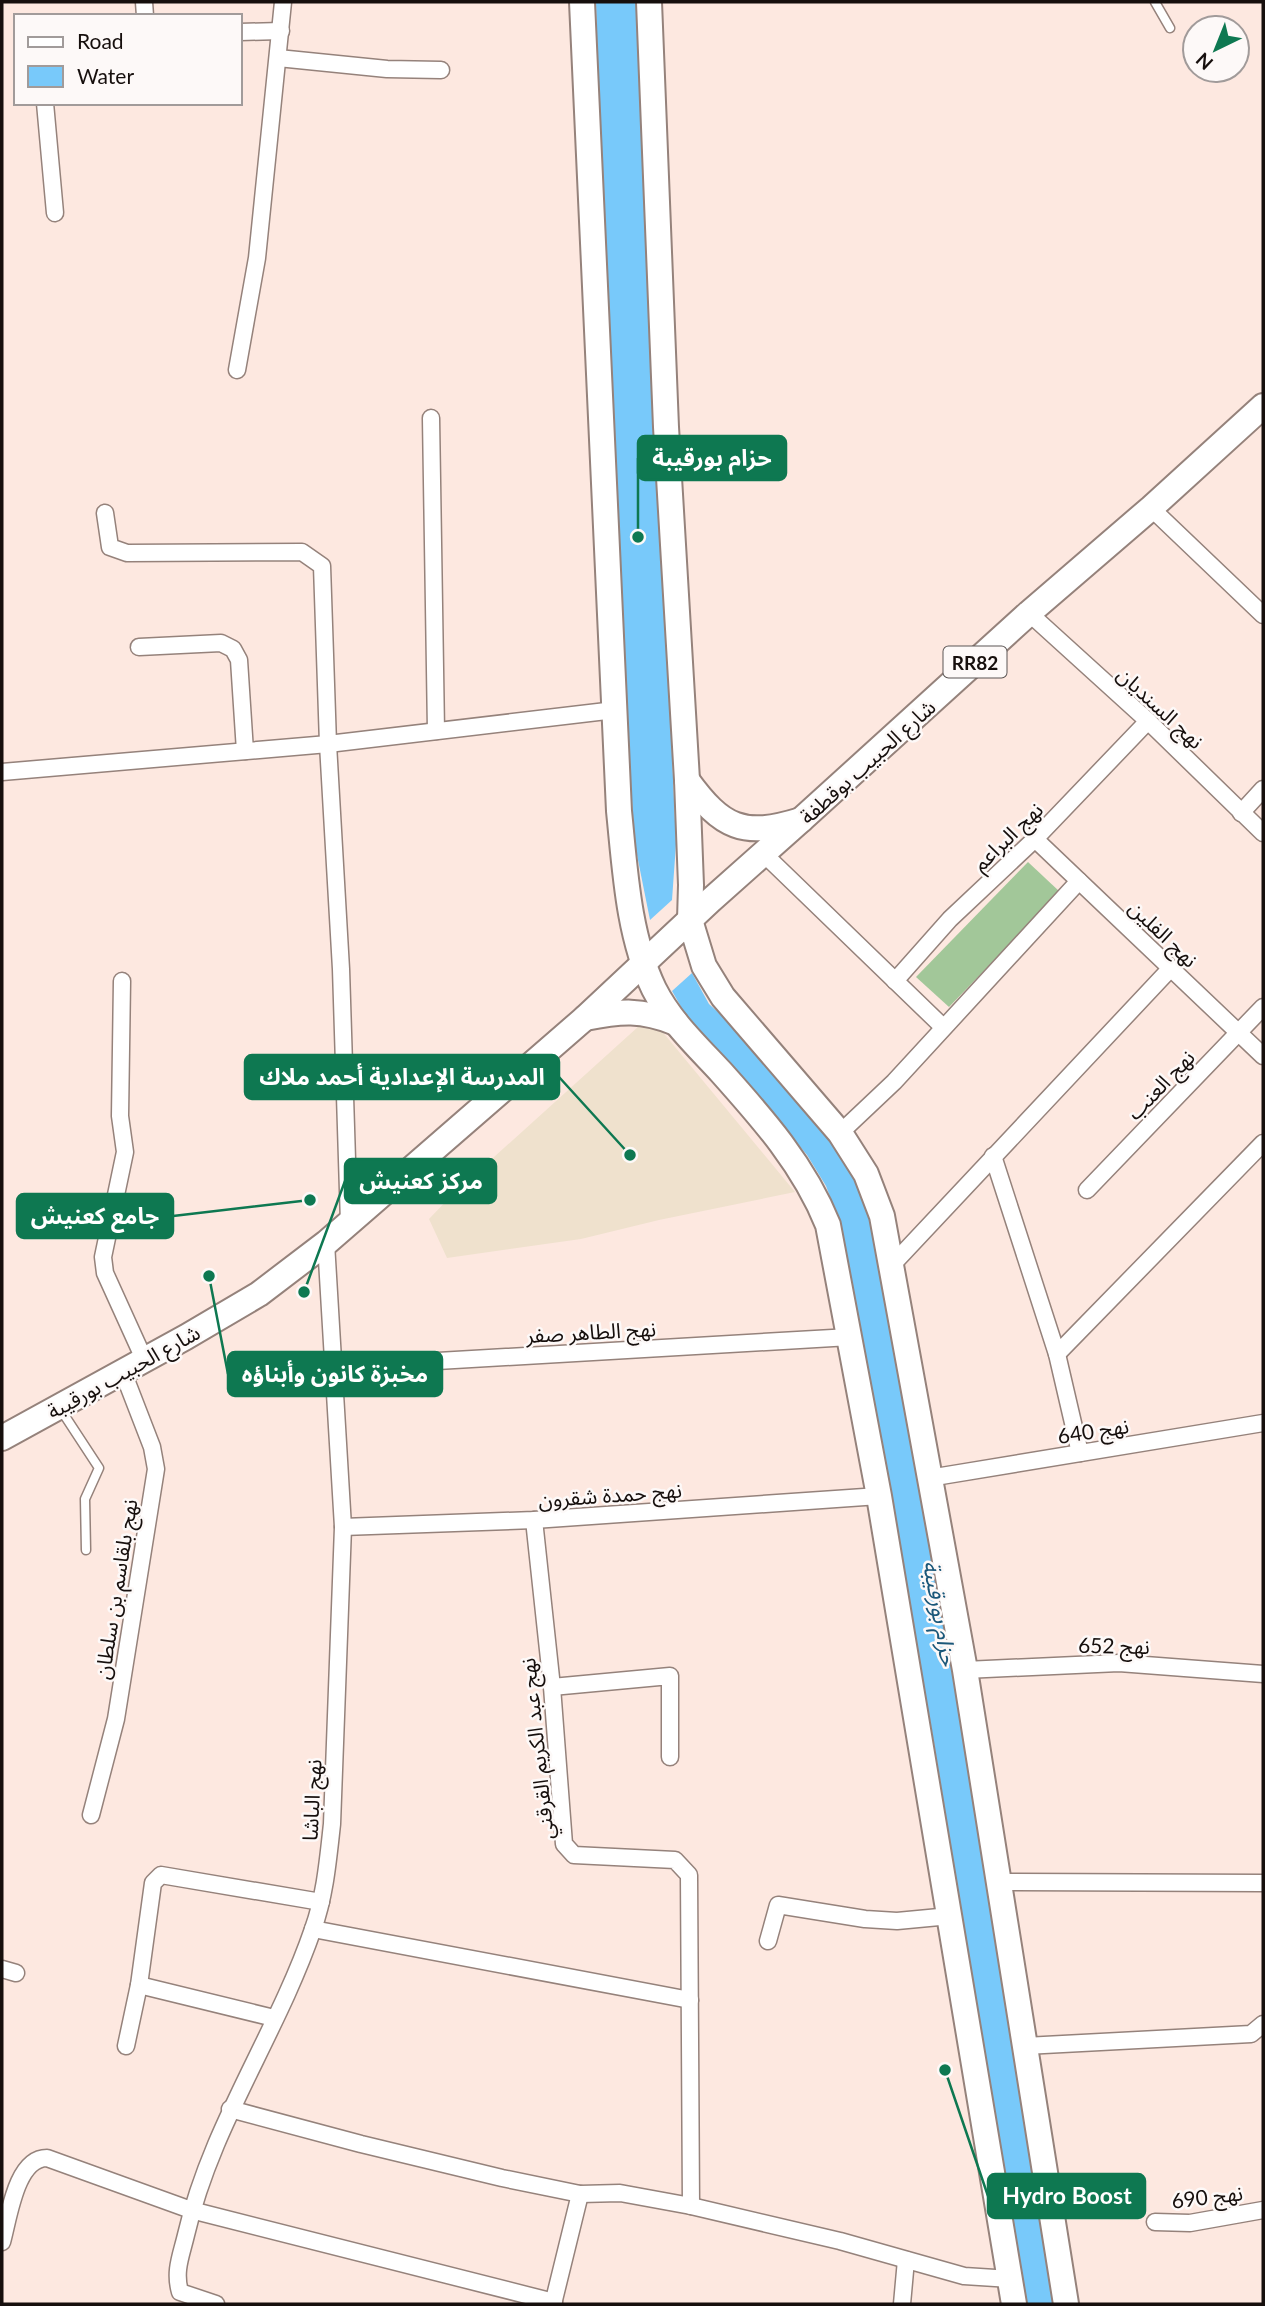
<svg xmlns="http://www.w3.org/2000/svg" width="1265" height="2306" font-family="Lato,'Noto Sans Arabic',sans-serif">
<style>
.education{fill:#efe1cd}
.garden{fill:#a2c799}
.water{fill:#78c9fa}
.lines{fill:none;stroke-linecap:round;stroke-linejoin:round}
.service-casing{stroke:#95827b;stroke-width:11}
.minor-casing{stroke:#95827b;stroke-width:19}
.primary-casing{stroke:#95827b;stroke-width:28}
.trunk-casing{stroke:#95827b;stroke-width:28}
.service{stroke:#fff;stroke-width:8}
.minor{stroke:#fff;stroke-width:16}
.primary{stroke:#fff;stroke-width:24}
.trunk{stroke:#fff;stroke-width:24}
.labels{text-anchor:middle;dominant-baseline:central;stroke-width:5;stroke-linejoin:round;paint-order:stroke}
.shield{fill:#fdf9f8;stroke:#5b5554;stroke-width:2}
.shield-label{font-size:19px;font-weight:bold;fill:#160f0d}
.street-label{font-size:21px;fill:#160f0d;stroke:#fdf9f8}
.water-label{font-size:23px;font-style:italic;fill:#1a5779;stroke:#fdf9f8}
.leader{fill:none;stroke:#0e7851;stroke-width:2.5}
.callout-dot{fill:#0e7851;stroke:#fdf9f8;stroke-width:2.5}
.callout{fill:#0e7851;stroke:#0e7851;stroke-width:2.5}
.callout-label{font-size:23px;text-anchor:middle;font-weight:bold;fill:#fff}
</style>
<rect width="100%" height="100%" fill="#fde8e0"/>
<!-- education -->
<path class="education" d="M656 1024 795 1192 659 1220 581 1239 447 1258 429 1219 452 1195 639 1026Z"/>
<!-- garden -->
<path class="garden" d="M1028 862 1060 892 949 1007 916 977Z"/>
<!-- water -->
<g class="water">
<path d="M596 2H638L676 844 672 900 650 920 635 845 626 709 614 412 600 152Z"/>
<path d="M692 973 709 1004 731 1024 823 1127 852 1169 872 1217 919 1476 1058 2304H1026L934 1743 877 1415 841 1226 826 1186 807 1155 762 1101 688 1019 672 991Z"/>
</g>
<g class="lines">
<defs>
<g id="service">
<path d="M1155 2 1170 28"/>
<path d="M61 1410 99 1468 85 1499 86 1550"/>
</g>
<g id="minor">
<path d="M144 2 145 16"/>
<path d="M240 32 281 31"/>
<path d="M278 58 387 69 441 70"/>
<path d="M45 103 55 213"/>
<path d="M237 370 257 258 283 2"/>
<path d="M431 418 436 731"/>
<path d="M1151 508 1263 615"/>
<path d="M105 513 110 547 127 553 302 552 322 566 328 744 341 969 349 1223"/>
<path d="M1029 613 1148 721 1263 833"/>
<path d="M139 647 221 643 233 649 239 660 245 751"/>
<path d="M2 772 328 744 615 710"/>
<path d="M1241 813 1263 789"/>
<path d="M1035 839 1263 1056"/>
<path d="M763 853 943 1027"/>
<path d="M122 981 120 1116 125 1152 103 1257 105 1273 144 1359"/>
<path d="M895 981 950 919 1035 839 1148 721"/>
<path d="M840 1133 894 1082 1079 881"/>
<path d="M993 1156 1057 1354 1263 1143"/>
<path d="M1087 1190 1263 1007"/>
<path d="M892 1265 1170 969"/>
<path d="M1057 1354 1080 1453"/>
<path d="M335 1367 850 1337"/>
<path d="M929 1478 1263 1423"/>
<path d="M534 1520 552 1687 564 1844 574 1855 675 1860 689 1875 691 2206"/>
<path d="M343 1527 534 1520 879 1496"/>
<path d="M965 1670 1119 1663 1263 1674"/>
<path d="M552 1687 670 1676V1757"/>
<path d="M91 1815 116 1719 156 1469 152 1447 123 1372"/>
<path d="M1000 1882 1263 1883"/>
<path d="M313 1929 690 2000"/>
<path d="M768 1941 778 1905 865 1919 897 1921 950 1916"/>
<path d="M2 1969 16 1973"/>
<path d="M139 1985 274 2018"/>
<path d="M126 2046 139 1985 153 1883 161 1875 321 1902"/>
<path d="M1025 2046 1251 2034 1263 2024"/>
<path d="M230 2109 361 2144 502 2178 580 2194 620 2193 691 2206 840 2241 964 2276 1011 2279"/>
<path d="M1155 2222 1190 2223 1263 2210"/>
<path d="M2 2242C9 2217 16 2158 47 2158L191 2210 554 2302"/>
<path d="M216 2304 180 2292C174 2271 181 2256 186 2235 211 2126 277 2034 313 1929 325 1896 328 1860 332 1824L343 1527 326 1243"/>
<path d="M553 2304 580 2194"/>
<path d="M902 2304 906 2260"/>
</g>
<path id="primary" d="M2 1438 186 1337 259 1294 326 1243 585 1018 711 900 801 820 1029 613 1151 508 1263 406"/>
<g id="trunk">
<path d="M582 2 619 811C625 869 628 935 654 989 670 1021 697 1046 721 1072 763 1119 804 1165 828 1225L879 1496 1014 2304"/>
<path d="M649 2 666 427 687 780 691 885 690 920 704 966 723 997 840 1133 866 1174 882 1216 965 1670 1066 2304"/>
<path d="M687 780C722 828 743 838 801 820"/>
<path d="M585 1018C621 1011 641 1009 676 1023"/>
</g>
</defs>
<!-- service casing -->
<use href="#service" class="service-casing"/>
<!-- minor casing -->
<use href="#minor" class="minor-casing"/>
<!-- primary casing -->
<use href="#primary" class="primary-casing"/>
<!-- trunk casing -->
<use href="#trunk" class="trunk-casing"/>
<!-- service -->
<use href="#service" class="service"/>
<!-- minor -->
<use href="#minor" class="minor"/>
<!-- primary -->
<use href="#primary" class="primary"/>
<!-- trunk -->
<use href="#trunk" class="trunk"/>
</g>
<g class="labels">
<!-- shield labels -->
<rect class="shield" x="943.5" y="646.5" width="63" height="31" rx="5"/>
<g class="shield-label">
<text x="975" y="662">RR82</text>
</g>
<!-- street labels -->
<g class="street-label">
<text transform="translate(1161 707) rotate(43)">نهج السنديان</text>
<text transform="translate(867 761) rotate(-42)">شارع الحبيب بوقطفة</text>
<text transform="translate(1007 836) rotate(-44)">نهج البراعم</text>
<text transform="translate(1164 933) rotate(44)">نهج الفلين</text>
<text transform="translate(1160 1084) rotate(-46)">نهج العنب</text>
<text transform="translate(591 1331) rotate(-3)">نهج الطاهر صفر</text>
<text transform="translate(123 1371) rotate(-29)">شارع الحبيب بورقيبة</text>
<text transform="translate(1093 1430) rotate(-9)">نهج 640</text>
<text transform="translate(610 1494) rotate(-4)">نهج حمدة شقرون</text>
<text transform="translate(115 1589) rotate(-81)">نهج بلقاسم بن سلطان</text>
<text transform="translate(1114 1645) rotate(1)">نهج 652</text>
<text transform="translate(536 1749) rotate(-96)">نهج عبد الكريم القرقني</text>
<text transform="translate(311 1800) rotate(-87)">نهج الباشا</text>
<text transform="translate(1207 2196) rotate(-7)">نهج 690</text>
</g>
<!-- water labels -->
<g class="water-label">
<text transform="translate(941 1613) rotate(80)">حزام بورقيبة</text>
</g>
</g>
<!-- callouts -->
<path class="leader" d="M638 537L638 458M630 1155L559 1077M304 1292L345 1181M310 1200L173 1216M209 1276L228 1374M945 2070L988 2196"/>
<g class="callout-dot">
<circle cx="638" cy="537" r="7"/>
<circle cx="630" cy="1155" r="7"/>
<circle cx="304" cy="1292" r="7"/>
<circle cx="310" cy="1200" r="7"/>
<circle cx="209" cy="1276" r="7"/>
<circle cx="945" cy="2070" r="7"/>
</g>
<g class="callout">
<rect x="638" y="436" width="148" height="44" rx="7"/>
<rect x="245" y="1055" width="314" height="44" rx="7"/>
<rect x="345" y="1159" width="151" height="44" rx="7"/>
<rect x="17" y="1194" width="156" height="44" rx="7"/>
<rect x="228" y="1352" width="214" height="44" rx="7"/>
<rect x="988" y="2174" width="157" height="44" rx="7"/>
</g>
<g class="callout-label">
<text x="712" y="466">حزام بورقيبة</text>
<text x="402" y="1085">المدرسة الإعدادية أحمد ملاك</text>
<text x="421" y="1189">مركز كعنيش</text>
<text x="95" y="1224">جامع كعنيش</text>
<text x="335" y="1382">مخبزة كانون وأبناؤه</text>
<text x="1067" y="2204">Hydro Boost</text>
</g>
<!-- border -->
<rect width="1265" height="2306" fill="none" stroke="#160f0d" stroke-width="7"/>
<!-- legend -->
<rect x="14" y="14" width="228" height="91" fill="#fdf9f8" stroke="#a19b9a" stroke-width="2"/>
<rect x="28" y="37" width="35" height="10" fill="#ffffff" stroke="#a19b9a" stroke-width="2"/>
<text x="77" y="49" font-size="21" fill="#160f0d">Road</text>
<rect x="28" y="66" width="35" height="21" fill="#78c9fa" stroke="#a19b9a" stroke-width="2"/>
<text x="77" y="84" font-size="21" fill="#160f0d">Water</text>
<!-- north arrow -->
<g transform="translate(1216 49) rotate(223)"><circle r="33" fill="#fdf9f8" stroke="#a19b9a" stroke-width="2"/>
<path d="M0-5L12 26L0 18L-12 26Z" fill="#0e7851"/>
<text y="-10" font-size="19" font-weight="bold" text-anchor="middle" fill="#160f0d">N</text>
</g>
</svg>
